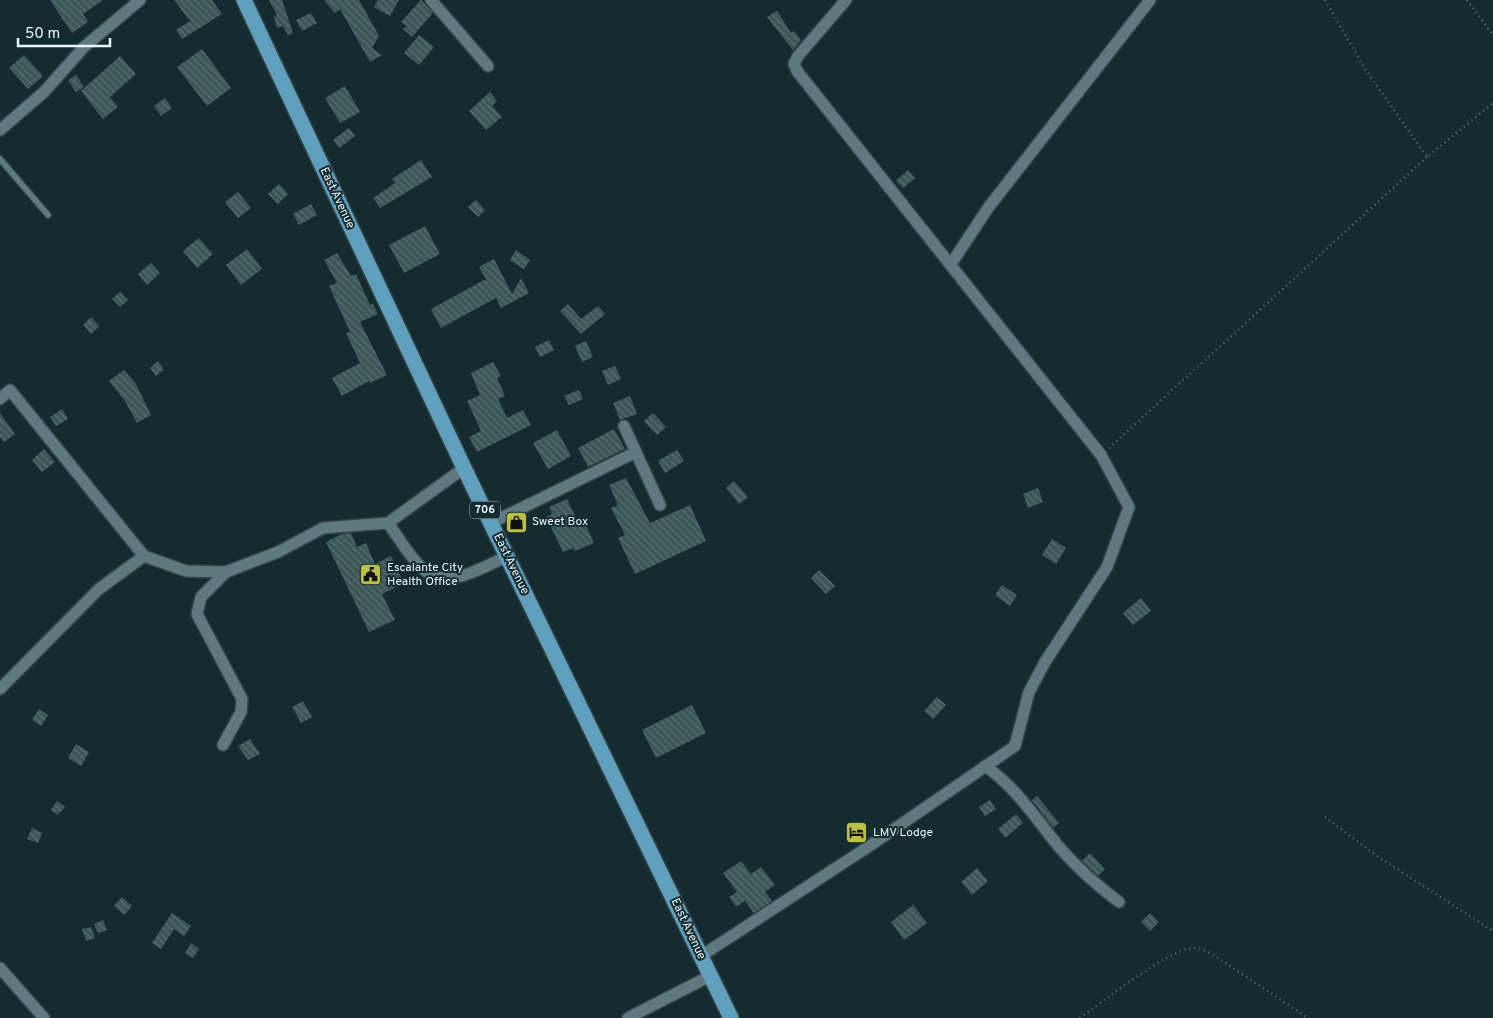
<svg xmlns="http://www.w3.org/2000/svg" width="1493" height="1018" font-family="Overpass,sans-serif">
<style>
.building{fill:url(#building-back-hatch)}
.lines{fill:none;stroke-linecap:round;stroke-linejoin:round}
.lane-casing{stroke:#334549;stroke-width:8}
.street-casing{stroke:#334549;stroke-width:14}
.primary-casing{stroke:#334549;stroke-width:18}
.path{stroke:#5e7276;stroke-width:2.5;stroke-dasharray:1 4;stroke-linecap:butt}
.lane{stroke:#60797f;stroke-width:5.5}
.street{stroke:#60797f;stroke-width:11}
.primary{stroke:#619fbe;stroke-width:15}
.labels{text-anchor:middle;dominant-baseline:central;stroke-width:4;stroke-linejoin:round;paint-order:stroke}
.shield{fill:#142b30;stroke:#a8b8bc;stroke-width:1}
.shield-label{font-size:11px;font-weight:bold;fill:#e7f5f8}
.street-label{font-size:12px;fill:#e7f5f8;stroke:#142b30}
.poi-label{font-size:12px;fill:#e7f5f8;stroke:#142b30;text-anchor:start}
</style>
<defs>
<pattern id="building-back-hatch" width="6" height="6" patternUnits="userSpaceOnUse" patternTransform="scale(1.25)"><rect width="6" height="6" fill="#3d5656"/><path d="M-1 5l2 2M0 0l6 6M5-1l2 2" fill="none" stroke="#596f6f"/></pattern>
</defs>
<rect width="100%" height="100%" fill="#142b30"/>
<!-- building -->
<g class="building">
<path d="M50 0H103L83 14 88 22 72 33Z"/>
<path d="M174 0H212L222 14 182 39 176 30 190 21Z"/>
<path d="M269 0H282L293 33 288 35 283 26 277 28 274 17 277 15Z"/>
<path d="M324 0H359L379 36 372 48 382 55 370 62 340 9 335 13Z"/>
<path d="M378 0H399L390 16 374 7Z"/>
<path d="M421 0 433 13 412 37 403 29 407 26 401 22Z"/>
<path d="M777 11 791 33 794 31 801 40 793 50 767 17Z"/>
<path d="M311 13 317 23 302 31 296 20Z"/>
<path d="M419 35 434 47 419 65 404 53Z"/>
<path d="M202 49 231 88 207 106 177 67Z"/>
<path d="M24 55 43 76 28 89 9 68Z"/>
<path d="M120 56 136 74 110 97 118 107 103 119 81 91Z"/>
<path d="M76 75 84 87 76 92 68 80Z"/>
<path d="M345 86 360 112 340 123 325 98Z"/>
<path d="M490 92 497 101 492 106 502 117 486 130 469 111Z"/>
<path d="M165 98 172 108 161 116 154 106Z"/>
<path d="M349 128 355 136 339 148 333 140Z"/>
<path d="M421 160 432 177 380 208 373 198 395 183 392 179Z"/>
<path d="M908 170 915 178 903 188 896 181Z"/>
<path d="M279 184 288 194 278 204 268 194Z"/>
<path d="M238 192 251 208 238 218 225 202Z"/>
<path d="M476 200 485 210 478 217 468 207Z"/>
<path d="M311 204 317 215 299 225 293 214Z"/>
<path d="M425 226 440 254 404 273 389 245Z"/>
<path d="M199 238 213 254 197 268 183 251Z"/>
<path d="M247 249 262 269 241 285 226 265Z"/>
<path d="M516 250 530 260 524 269 510 260Z"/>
<path d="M337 253 351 276 356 274 370 305 373 304 378 314 360 322 387 375 370 383 369 381 342 396 332 378 360 363 346 333 350 332 329 286 337 283 324 260Z"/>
<path d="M494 259 512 294 521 278 529 293 501 308 496 298 441 328 431 309 486 279 479 267Z"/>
<path d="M151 263 160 273 147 285 138 274Z"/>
<path d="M120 292 128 300 120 307 112 299Z"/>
<path d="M568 304 581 319 598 306 605 314 581 334 560 311Z"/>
<path d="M91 317 99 326 91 334 83 325Z"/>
<path d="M549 340 554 350 540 357 535 347Z"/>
<path d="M586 341 593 357 582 362 575 346Z"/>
<path d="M158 361 164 369 156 376 150 368Z"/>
<path d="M493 362 501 376 497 378 505 396 498 399 507 418 523 410 531 425 477 452 469 437 481 431 467 401 480 395 471 373Z"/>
<path d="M615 366 621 379 608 385 602 371Z"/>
<path d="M124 370 136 384 151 415 137 423 125 401 109 381Z"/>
<path d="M579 390 583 399 569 405 564 396Z"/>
<path d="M630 396 637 414 620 420 613 403Z"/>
<path d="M62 409 68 419 56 426 50 417Z"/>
<path d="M0 413 15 434 4 442 0 437Z"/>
<path d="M653 413 666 427 657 435 644 421Z"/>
<path d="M614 429 625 449 588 467 578 448Z"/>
<path d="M557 430 571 456 548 469 533 443Z"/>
<path d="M44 449 55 462 42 472 32 460Z"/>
<path d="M677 450 684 461 665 473 658 461Z"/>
<path d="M626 478 650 523 690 505 706 541 635 574 618 538 625 535 611 508 618 505 609 485Z"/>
<path d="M734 481 748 497 739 504 726 488Z"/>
<path d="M1038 488 1043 502 1028 508 1023 494Z"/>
<path d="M567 499 580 526 585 523 594 543 575 551 573 548 563 552 546 517 552 514 549 507Z"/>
<path d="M351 533 357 547 366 543 375 564 391 556 404 583 382 594 395 620 369 632 326 542 342 534Z"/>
<path d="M1052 539 1066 548 1056 564 1042 555Z"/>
<path d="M819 570 835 586 826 594 811 578Z"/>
<path d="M1002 585 1017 595 1010 606 995 595Z"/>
<path d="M1141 598 1151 611 1133 625 1123 613Z"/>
<path d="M937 697 946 705 933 719 924 711Z"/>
<path d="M303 701 312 717 301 723 292 707Z"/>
<path d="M692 705 706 733 656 758 642 730Z"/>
<path d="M39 709 48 715 41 726 32 720Z"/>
<path d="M250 739 260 754 248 760 238 746Z"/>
<path d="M76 744 89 752 81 766 68 758Z"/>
<path d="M1037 796 1059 823 1053 828 1032 800Z"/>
<path d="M990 800 996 809 985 816 979 807Z"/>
<path d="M57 801 65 807 58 815 51 810Z"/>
<path d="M1016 814 1023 823 1005 838 998 829Z"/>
<path d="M32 828 42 833 38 843 27 839Z"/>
<path d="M1090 853 1105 869 1098 876 1082 861Z"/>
<path d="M741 861 751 874 761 867 775 885 765 892 772 901 754 913 745 901 736 907 729 897 737 892 723 873Z"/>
<path d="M977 868 988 881 972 895 961 882Z"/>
<path d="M122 897 132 906 124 915 114 906Z"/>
<path d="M913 905 927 923 904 940 891 922Z"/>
<path d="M172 913 191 926 184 936 174 929 161 949 152 943Z"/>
<path d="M1150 913 1159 922 1150 931 1141 922Z"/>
<path d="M103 920 107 930 98 933 94 924Z"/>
<path d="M91 927 95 938 86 941 82 929Z"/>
<path d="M191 943 199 949 193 958 185 953Z"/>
</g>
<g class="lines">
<defs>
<path id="lane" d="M0 159 48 215"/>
<g id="street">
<path d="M431 0 488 66"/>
<path d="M0 130 44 92 84 47 140 0"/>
<path d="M951 264 988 208 1150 0"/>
<path d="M0 399 10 390 144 556 186 571 226 572 278 552 323 528 388 523 464 468"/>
<path d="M624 426 660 505"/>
<path d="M388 523C399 538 410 558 424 570 448 591 484 566 508 556"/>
<path d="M491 523 636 452"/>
<path d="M0 689 99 589 144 556"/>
<path d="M223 745 241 712 242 699 197 614 201 597 226 572"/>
<path d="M985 766C1016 787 1036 819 1060 848 1078 869 1098 886 1119 902"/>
<path d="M701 956 871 845 1015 746 1029 692 1045 662 1107 567 1129 507 1101 455 797 71 794 64 798 56 846 0"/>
<path d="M0 968 44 1018"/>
<path d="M628 1018 710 976"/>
</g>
<path id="primary" d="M244 0 464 468 731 1018"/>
</defs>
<!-- lane casing -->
<use href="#lane" class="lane-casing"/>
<!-- street casing -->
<use href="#street" class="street-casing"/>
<!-- primary casing -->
<use href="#primary" class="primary-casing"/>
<!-- path -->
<g class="path">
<path d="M1325 0 1365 69 1427 157 1493 103"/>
<path d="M1467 0 1493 35"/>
<path d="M1109 448 1427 157"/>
<path d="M1325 817 1377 856 1493 931"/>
<path d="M1080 1018C1104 1001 1166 951 1193 948 1200 948 1205 951 1212 954L1308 1018"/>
</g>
<!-- lane -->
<use href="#lane" class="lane"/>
<!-- street -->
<use href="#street" class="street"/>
<!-- primary -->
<use href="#primary" class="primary"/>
</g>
<!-- icons -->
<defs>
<symbol id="shop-square" viewBox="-11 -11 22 22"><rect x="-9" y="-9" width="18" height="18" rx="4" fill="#bac045" stroke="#142b30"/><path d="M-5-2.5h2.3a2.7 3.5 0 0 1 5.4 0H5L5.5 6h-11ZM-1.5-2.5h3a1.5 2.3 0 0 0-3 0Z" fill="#111"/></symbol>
<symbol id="civic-square" viewBox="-11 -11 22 22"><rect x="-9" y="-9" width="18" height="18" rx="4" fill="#bac045" stroke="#142b30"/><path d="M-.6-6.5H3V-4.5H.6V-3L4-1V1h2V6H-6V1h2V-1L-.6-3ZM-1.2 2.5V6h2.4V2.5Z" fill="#111"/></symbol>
<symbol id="hotel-square" viewBox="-11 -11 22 22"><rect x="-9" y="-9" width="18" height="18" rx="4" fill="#bac045" stroke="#142b30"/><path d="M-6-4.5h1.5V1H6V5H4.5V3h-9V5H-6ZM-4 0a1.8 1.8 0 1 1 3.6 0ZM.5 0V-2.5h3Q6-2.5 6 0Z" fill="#111"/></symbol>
</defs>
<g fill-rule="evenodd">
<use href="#shop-square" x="504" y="510" width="25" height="25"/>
<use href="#civic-square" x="358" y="562" width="25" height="25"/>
<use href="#hotel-square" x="844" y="820" width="25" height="25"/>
</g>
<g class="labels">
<!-- shield labels -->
<rect class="shield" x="470" y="501.5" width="30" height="17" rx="4"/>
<g class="shield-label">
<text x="485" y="510">706</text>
</g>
<!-- street labels -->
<g class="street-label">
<text transform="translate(337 198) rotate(65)">East Avenue</text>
<text transform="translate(511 564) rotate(64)">East Avenue</text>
<text transform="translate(688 929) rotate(65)">East Avenue</text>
</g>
<!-- poi labels -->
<g class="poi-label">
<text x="532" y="522">Sweet Box</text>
<text x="387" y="568">Escalante City<tspan x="387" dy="14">Health Office</tspan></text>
<text x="873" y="833">LMV Lodge</text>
</g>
</g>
<!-- scale -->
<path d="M18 38v8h92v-8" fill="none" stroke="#e7f5f8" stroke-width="2.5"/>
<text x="25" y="38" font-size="15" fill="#e7f5f8" stroke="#142b30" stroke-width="4" paint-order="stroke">50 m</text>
</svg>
